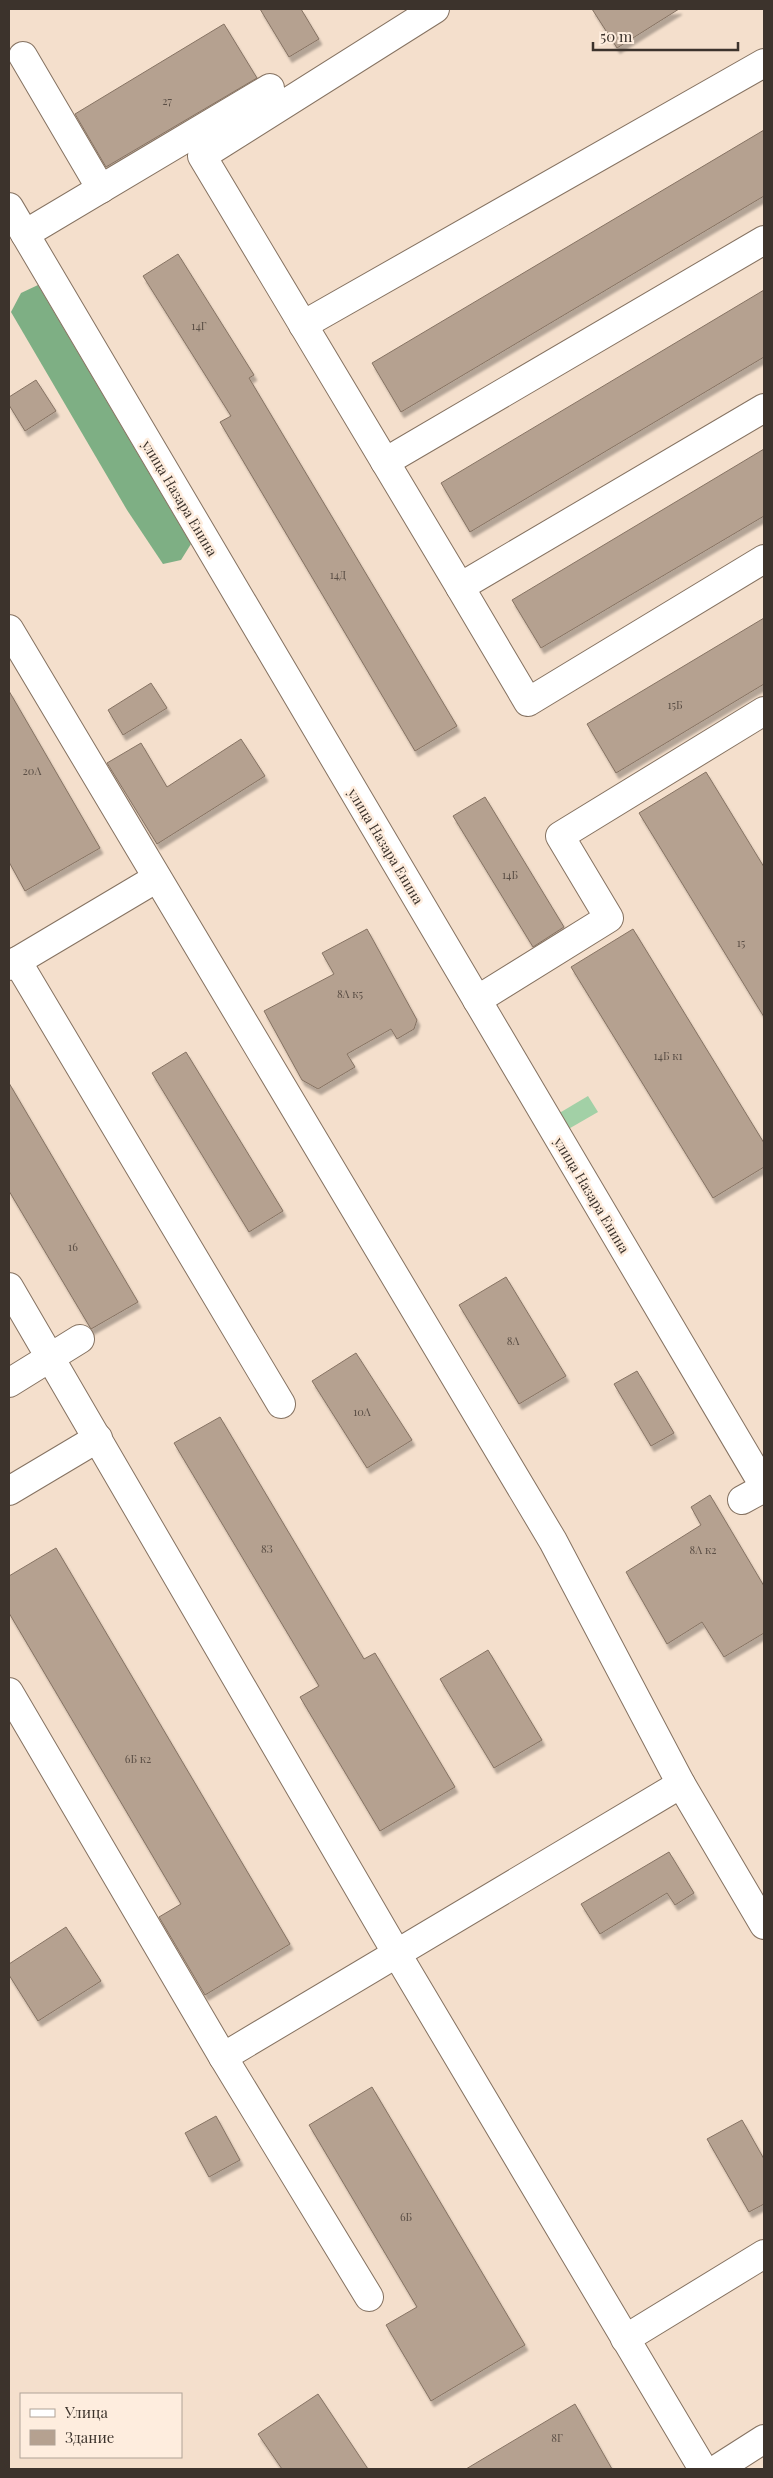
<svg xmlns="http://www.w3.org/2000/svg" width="773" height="2478" font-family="'Playfair Display',serif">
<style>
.green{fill:#a2d0a6}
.forest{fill:#7eaf84}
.building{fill:#b5a190;stroke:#867363;filter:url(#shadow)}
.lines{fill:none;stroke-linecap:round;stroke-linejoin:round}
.minor-casing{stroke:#857261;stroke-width:30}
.major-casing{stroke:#857261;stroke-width:30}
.minor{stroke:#fff;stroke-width:28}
.major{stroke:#fff;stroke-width:28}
.labels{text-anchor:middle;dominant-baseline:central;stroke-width:5;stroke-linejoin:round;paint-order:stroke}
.number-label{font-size:11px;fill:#5a4e45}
.street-label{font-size:14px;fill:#3c332c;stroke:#feedde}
</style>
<defs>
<filter id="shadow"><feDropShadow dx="3" dy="5.5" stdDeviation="1" flood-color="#0004"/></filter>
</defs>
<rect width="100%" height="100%" fill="#f4dfcc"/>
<!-- green -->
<path class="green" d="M588 1096 598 1112 565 1131 556 1115Z"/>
<!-- forest -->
<path class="forest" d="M38 285 191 544 181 560 163 564 127 510 11 312 21 293Z"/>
<!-- building -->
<g class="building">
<path d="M260 9H301L319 39 289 57Z"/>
<path d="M592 9H679L617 48Z"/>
<path d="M224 24 257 78 106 167 75 114Z"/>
<path d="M764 130V196L401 412 372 363Z"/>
<path d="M178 254 254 375 249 378 457 726 415 751 220 422 231 416 143 276Z"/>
<path d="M764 290V357L470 532 441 483Z"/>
<path d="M36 380 56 411 25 431 9 405V397Z"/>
<path d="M764 449V516L541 648 512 600Z"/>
<path d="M764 618V684L616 773 587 724Z"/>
<path d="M151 683 167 708 123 735 108 710Z"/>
<path d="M9 691 100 848 25 891 9 862Z"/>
<path d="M241 739 265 776 157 844 107 763 141 743 167 787Z"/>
<path d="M706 772 764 867V1017L639 813Z"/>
<path d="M485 797 564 927 533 947 453 816Z"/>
<path d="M367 929 417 1020 414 1029 397 1039 391 1029 347 1054 355 1067 318 1089 302 1080 264 1011 334 974 322 953Z"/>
<path d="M633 929 764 1143V1167L713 1198 571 967Z"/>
<path d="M186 1052 283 1211 249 1232 152 1073Z"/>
<path d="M9 1083 138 1302 91 1329 9 1191Z"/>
<path d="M506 1277 566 1376 519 1404 459 1305Z"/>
<path d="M356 1353 412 1440 367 1468 312 1381Z"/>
<path d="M637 1371 674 1433 651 1446 614 1384Z"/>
<path d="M220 1417 364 1659 375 1653 455 1787 380 1831 300 1697 319 1686 174 1443Z"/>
<path d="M710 1495 764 1586V1633L724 1657 702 1622 667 1644 626 1572 701 1525 691 1507Z"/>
<path d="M56 1548 290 1944 205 1995 159 1917 181 1904 9 1613V1576Z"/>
<path d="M488 1650 542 1740 494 1768 440 1679Z"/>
<path d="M669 1852 694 1893 675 1905 667 1893 600 1934 581 1904Z"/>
<path d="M66 1927 101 1981 38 2021 9 1975V1964Z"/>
<path d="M372 2087 525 2345 431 2401 386 2325 417 2307 309 2125Z"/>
<path d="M216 2116 240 2160 209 2177 185 2133Z"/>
<path d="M742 2120 764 2159V2204L749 2212 707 2139Z"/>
<path d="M318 2394 368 2469H282L258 2434Z"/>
<path d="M575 2404 612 2469H466Z"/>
</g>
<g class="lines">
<defs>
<g id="minor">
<path d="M435 9 202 156 460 587 764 408"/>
<path d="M23 56 101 189"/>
<path d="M25 234 270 88"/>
<path d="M303 325 764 63"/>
<path d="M385 462 764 240"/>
<path d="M460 587 528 702 764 559"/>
<path d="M9 629 553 1541 681 1784 764 1925"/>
<path d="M17 961 281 1404"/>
<path d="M9 966 157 878"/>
<path d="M477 1000 609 918 560 836 764 711"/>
<path d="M9 1287 397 1954 703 2469"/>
<path d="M9 1383 80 1339"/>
<path d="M9 1491 98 1438"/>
<path d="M742 1500 764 1488"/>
<path d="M9 1692 223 2057 369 2297"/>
<path d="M223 2057 681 1784"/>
<path d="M625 2339 764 2254"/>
<path d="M717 2469 764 2439"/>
</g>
<path id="major" d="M9 207 764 1486"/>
</defs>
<!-- minor casing -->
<use href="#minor" class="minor-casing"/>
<!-- major casing -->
<use href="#major" class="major-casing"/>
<!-- minor -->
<use href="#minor" class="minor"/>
<!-- major -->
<use href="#major" class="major"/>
</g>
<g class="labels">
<!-- number labels -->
<g class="number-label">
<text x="167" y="100">27</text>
<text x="199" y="325">14Г</text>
<text x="338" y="574">14Д</text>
<text x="675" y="704">15Б</text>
<text x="32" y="770">20А</text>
<text x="510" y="874">14Б</text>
<text x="741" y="942">15</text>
<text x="350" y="993">8А к5</text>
<text x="668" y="1055">14Б к1</text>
<text x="73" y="1246">16</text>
<text x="513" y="1340">8А</text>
<text x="362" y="1411">10А</text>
<text x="267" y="1548">8З</text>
<text x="703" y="1549">8А к2</text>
<text x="138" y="1758">6Б к2</text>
<text x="406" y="2216">6Б</text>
<text x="557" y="2437">8Г</text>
</g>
<!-- street labels -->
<g class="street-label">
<text transform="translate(180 498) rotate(59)">улица Назара Енина</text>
<text transform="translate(386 846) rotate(59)">улица Назара Енина</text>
<text transform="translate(592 1195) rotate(59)">улица Назара Енина</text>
</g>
</g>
<!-- border -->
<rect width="773" height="2478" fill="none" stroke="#3c332c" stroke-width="20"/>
<!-- legend -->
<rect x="20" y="2393" width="162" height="65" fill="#feedde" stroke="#b0a397"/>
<rect x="30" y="2409" width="25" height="8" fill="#ffffff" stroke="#b0a397"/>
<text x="65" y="2418" font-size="15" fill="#3c332c">Улица</text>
<rect x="30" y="2430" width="25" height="15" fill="#b5a190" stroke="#b0a397"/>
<text x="65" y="2443" font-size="15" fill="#3c332c">Здание</text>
<!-- scale -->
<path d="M593 42v8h145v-8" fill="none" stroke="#3c332c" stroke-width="2.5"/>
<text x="600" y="42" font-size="15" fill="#3c332c" stroke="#feedde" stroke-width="4" paint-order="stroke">50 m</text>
</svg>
